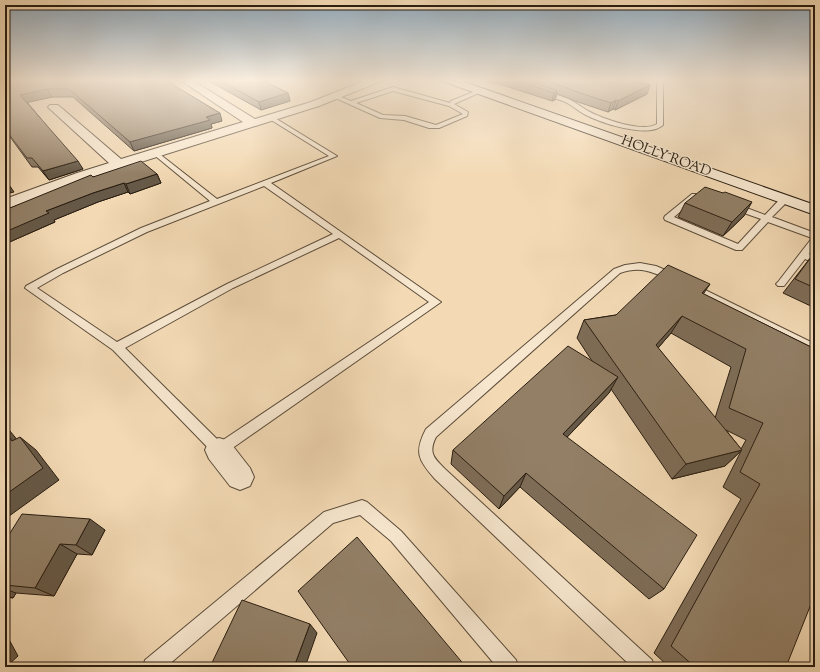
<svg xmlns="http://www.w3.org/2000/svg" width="820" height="672" font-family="'Sorts Mill Goudy',serif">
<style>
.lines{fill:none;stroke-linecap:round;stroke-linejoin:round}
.service-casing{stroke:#5c4c3a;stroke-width:2}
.minor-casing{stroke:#5c4c3a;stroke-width:2}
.secondary-casing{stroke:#291d11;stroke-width:2}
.service{fill:#f7e7cf;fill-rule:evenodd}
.minor{fill:#f7e7cf;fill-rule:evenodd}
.secondary{fill:#f7e7cf;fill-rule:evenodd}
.wall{fill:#7e6d58;stroke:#291d11;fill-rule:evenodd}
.shaded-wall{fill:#665947;stroke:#291d11}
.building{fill:#927f66;stroke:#291d11}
.labels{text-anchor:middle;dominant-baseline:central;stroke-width:3;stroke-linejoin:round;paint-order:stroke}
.far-street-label{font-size:14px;fill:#291d11;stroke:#f7e7cf}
</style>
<rect width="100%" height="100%" fill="#f3dab5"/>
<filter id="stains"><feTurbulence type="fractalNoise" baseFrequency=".005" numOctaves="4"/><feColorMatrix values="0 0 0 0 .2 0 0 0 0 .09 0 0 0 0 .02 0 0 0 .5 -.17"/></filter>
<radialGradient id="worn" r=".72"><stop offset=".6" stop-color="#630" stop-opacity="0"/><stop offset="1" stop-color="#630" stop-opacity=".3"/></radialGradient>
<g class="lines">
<defs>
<g id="service">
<path d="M657 80H663V125C648 139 601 123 584 114 577 110 571 104 563 101 556 98 547 97 540 93L543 91C551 93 559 95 567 98 575 102 581 107 588 111 603 119 642 133 657 124Z"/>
<path d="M393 87 450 103 451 101 478 90 483 91 454 104 468 112 467 116 439 128H429L404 120 380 118 331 96 336 95 351 101ZM393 91 449 106 463 114 436 125 405 116 383 115 356 103Z"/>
<path d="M270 115 337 156 271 183 441 302 224 454 219 456 214 454 113 350 25 288 26 286 57 269 141 228 210 201 153 154V152H157L217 199 329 156 268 118V116ZM264 186 333 234 227 284 117 342 37 288 63 273 147 232ZM339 238 429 302 220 442 125 348 233 288Z"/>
<path d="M692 194H695L699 196 674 217 738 244 761 219 730 208V204H736L765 215 782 197H788V201L772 217 815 233V246L809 254 815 257V263L805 259 784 286H778L776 284 778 282 812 238 768 222 742 250H736L665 220 664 218 665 216Z"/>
<path d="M640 263 656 266 677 275 679 277 674 280C652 274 644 265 620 273L436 437C428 453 434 458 445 469L652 660 654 667H632L435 479C418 460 414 452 426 429L614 269 625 265Z"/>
<path d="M691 283 815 344V353L688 288 686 286Z"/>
<path d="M362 500 367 502 401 531 516 660 518 667H497L391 541 360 515 333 523 166 667H143L145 660 324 512Z"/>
</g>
<g id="minor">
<path d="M180 80H192L255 119 311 102 366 80H380L379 82 319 106 87 179 5 210V199L77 173 109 163 50 109 48 107 50 105H58L121 159 243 122Z"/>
<path d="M219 438 229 441 250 468 254 477 250 486 240 490 230 486 209 459 205 450 209 441Z"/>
</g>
<path id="secondary" d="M444 80H459L815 205V215L445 82Z"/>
</defs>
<!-- service casing -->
<use href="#service" class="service-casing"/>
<!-- minor casing -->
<use href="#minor" class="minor-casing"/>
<!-- secondary casing -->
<use href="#secondary" class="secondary-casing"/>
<!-- service -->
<use href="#service" class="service"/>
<!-- minor -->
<use href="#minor" class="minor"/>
<!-- secondary -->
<use href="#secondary" class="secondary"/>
</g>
<!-- wall -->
<g class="wall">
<path d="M5 80H165L222 121 211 124 212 128 134 151 73 97H52L27 102 83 169 49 180 38 167H32L5 130Z"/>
<path d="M207 80H262L288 93 290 101 261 110Z"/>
<path d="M484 80H643L642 82 641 83 647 94 615 110 613 109 608 112 575 101 557 94 555 100 552 101 499 84 484 81Z"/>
<path d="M157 174 161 183 130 194 128 192 98 202 54 220 55 222 5 244V210L93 177Z"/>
<path d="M723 193 744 216 723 236 678 217 685 203Z"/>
<path d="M814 253 815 254V308L783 293Z"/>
<path d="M703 294 815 349 786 667H669L654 653 741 499 723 487 741 451 725 466 672 479 611 389 609 393 567 437 664 589 649 599 520 487 499 509 451 464 453 450 592 361 577 338 584 320 616 315ZM671 333 731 367 715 418 658 348ZM726 430 746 440 741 449Z"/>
<path d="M105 530 92 555 77 554 54 596 16 593 13 598 5 597V541Z"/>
</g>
<!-- shaded-wall -->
<g class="shaded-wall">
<path d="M631 80H643L642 82 628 89Z"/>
<path d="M650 85 647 94 615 110 618 101Z"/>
<path d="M47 89 52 97 25 103 20 95Z"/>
<path d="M557 91 555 100 552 101 554 93Z"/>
<path d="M288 93 290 101 261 110 259 102Z"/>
<path d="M616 100 613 109 608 112 611 103Z"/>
<path d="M220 113 222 121 211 124 212 128 134 151 130 142Z"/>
<path d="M78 161 83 169 49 180 43 171Z"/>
<path d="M157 174 161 183 130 194 126 184Z"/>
<path d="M5 179 14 192 5 194Z"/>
<path d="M124 183 128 192 98 202 54 220 55 222 5 244V232L46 211 93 193Z"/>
<path d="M752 202 744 216 723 236 732 222Z"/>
<path d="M710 284 698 302 702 293Z"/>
<path d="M682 316 671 333 645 363 656 345Z"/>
<path d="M618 377 609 393 556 449 563 434Z"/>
<path d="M5 425 29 454 12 441 5 432Z"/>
<path d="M20 437 36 450 59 480 5 519V495Z"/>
<path d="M742 450 725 466 672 479 686 464Z"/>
<path d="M526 473 520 487 499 509 504 496Z"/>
<path d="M90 519 105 530 92 555 76 545Z"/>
<path d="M60 544 77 554 54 596 35 588Z"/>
<path d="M5 589 16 593 13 598 5 595Z"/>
<path d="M310 624 317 633 305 667H294Z"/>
<path d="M5 632 18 656 6 667H5Z"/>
</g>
<!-- building -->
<g class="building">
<path d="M5 80H165L220 113 206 117 210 120 130 142 69 89H47L20 95 78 161 43 171 32 158H27L5 129Z"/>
<path d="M219 80H262L288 93 259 102Z"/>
<path d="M516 80H525L530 81 557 91 554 93Z"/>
<path d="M546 80H632L650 85 618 101 616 100 611 103 577 92Z"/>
<path d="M141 161 157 174 126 184 124 183 93 193 46 211 49 213 5 232V210L91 175 93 177Z"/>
<path d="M705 187 723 193 725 192 752 202 732 222 685 203Z"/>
<path d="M814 253 815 254V288L795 279Z"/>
<path d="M668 265 710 284 702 293 815 349V594L786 667H695L671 646 760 484 740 472 763 423 729 408 746 349 682 316 656 345 742 450 686 464 584 320 616 315Z"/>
<path d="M568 346 618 377 563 434 697 535 664 589 526 473 504 496 453 450Z"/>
<path d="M5 432 12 441 20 437 43 468 5 495Z"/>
<path d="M22 514 90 519 76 545 60 544 35 588 5 585V541Z"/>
<path d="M357 537 466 667H352L298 591Z"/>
<path d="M242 600 310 624 294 667H210Z"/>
</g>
<!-- sky -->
<linearGradient id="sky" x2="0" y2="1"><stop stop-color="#91aabd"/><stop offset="0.46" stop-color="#faeede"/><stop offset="1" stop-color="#faeede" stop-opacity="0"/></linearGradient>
<rect width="820" height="174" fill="url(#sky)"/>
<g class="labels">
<!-- far-street labels -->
<g class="far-street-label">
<text transform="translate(666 157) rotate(20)">HOLLY ROAD</text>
</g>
</g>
<!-- margin -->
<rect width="820" height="672" fill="none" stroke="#f3dab5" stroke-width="20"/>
<rect x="6" y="6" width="808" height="660" fill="none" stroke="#291d11" stroke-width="2"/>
<rect x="10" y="10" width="800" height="652" fill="none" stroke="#291d11"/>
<rect width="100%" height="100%" filter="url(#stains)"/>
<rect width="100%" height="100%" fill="url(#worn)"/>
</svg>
